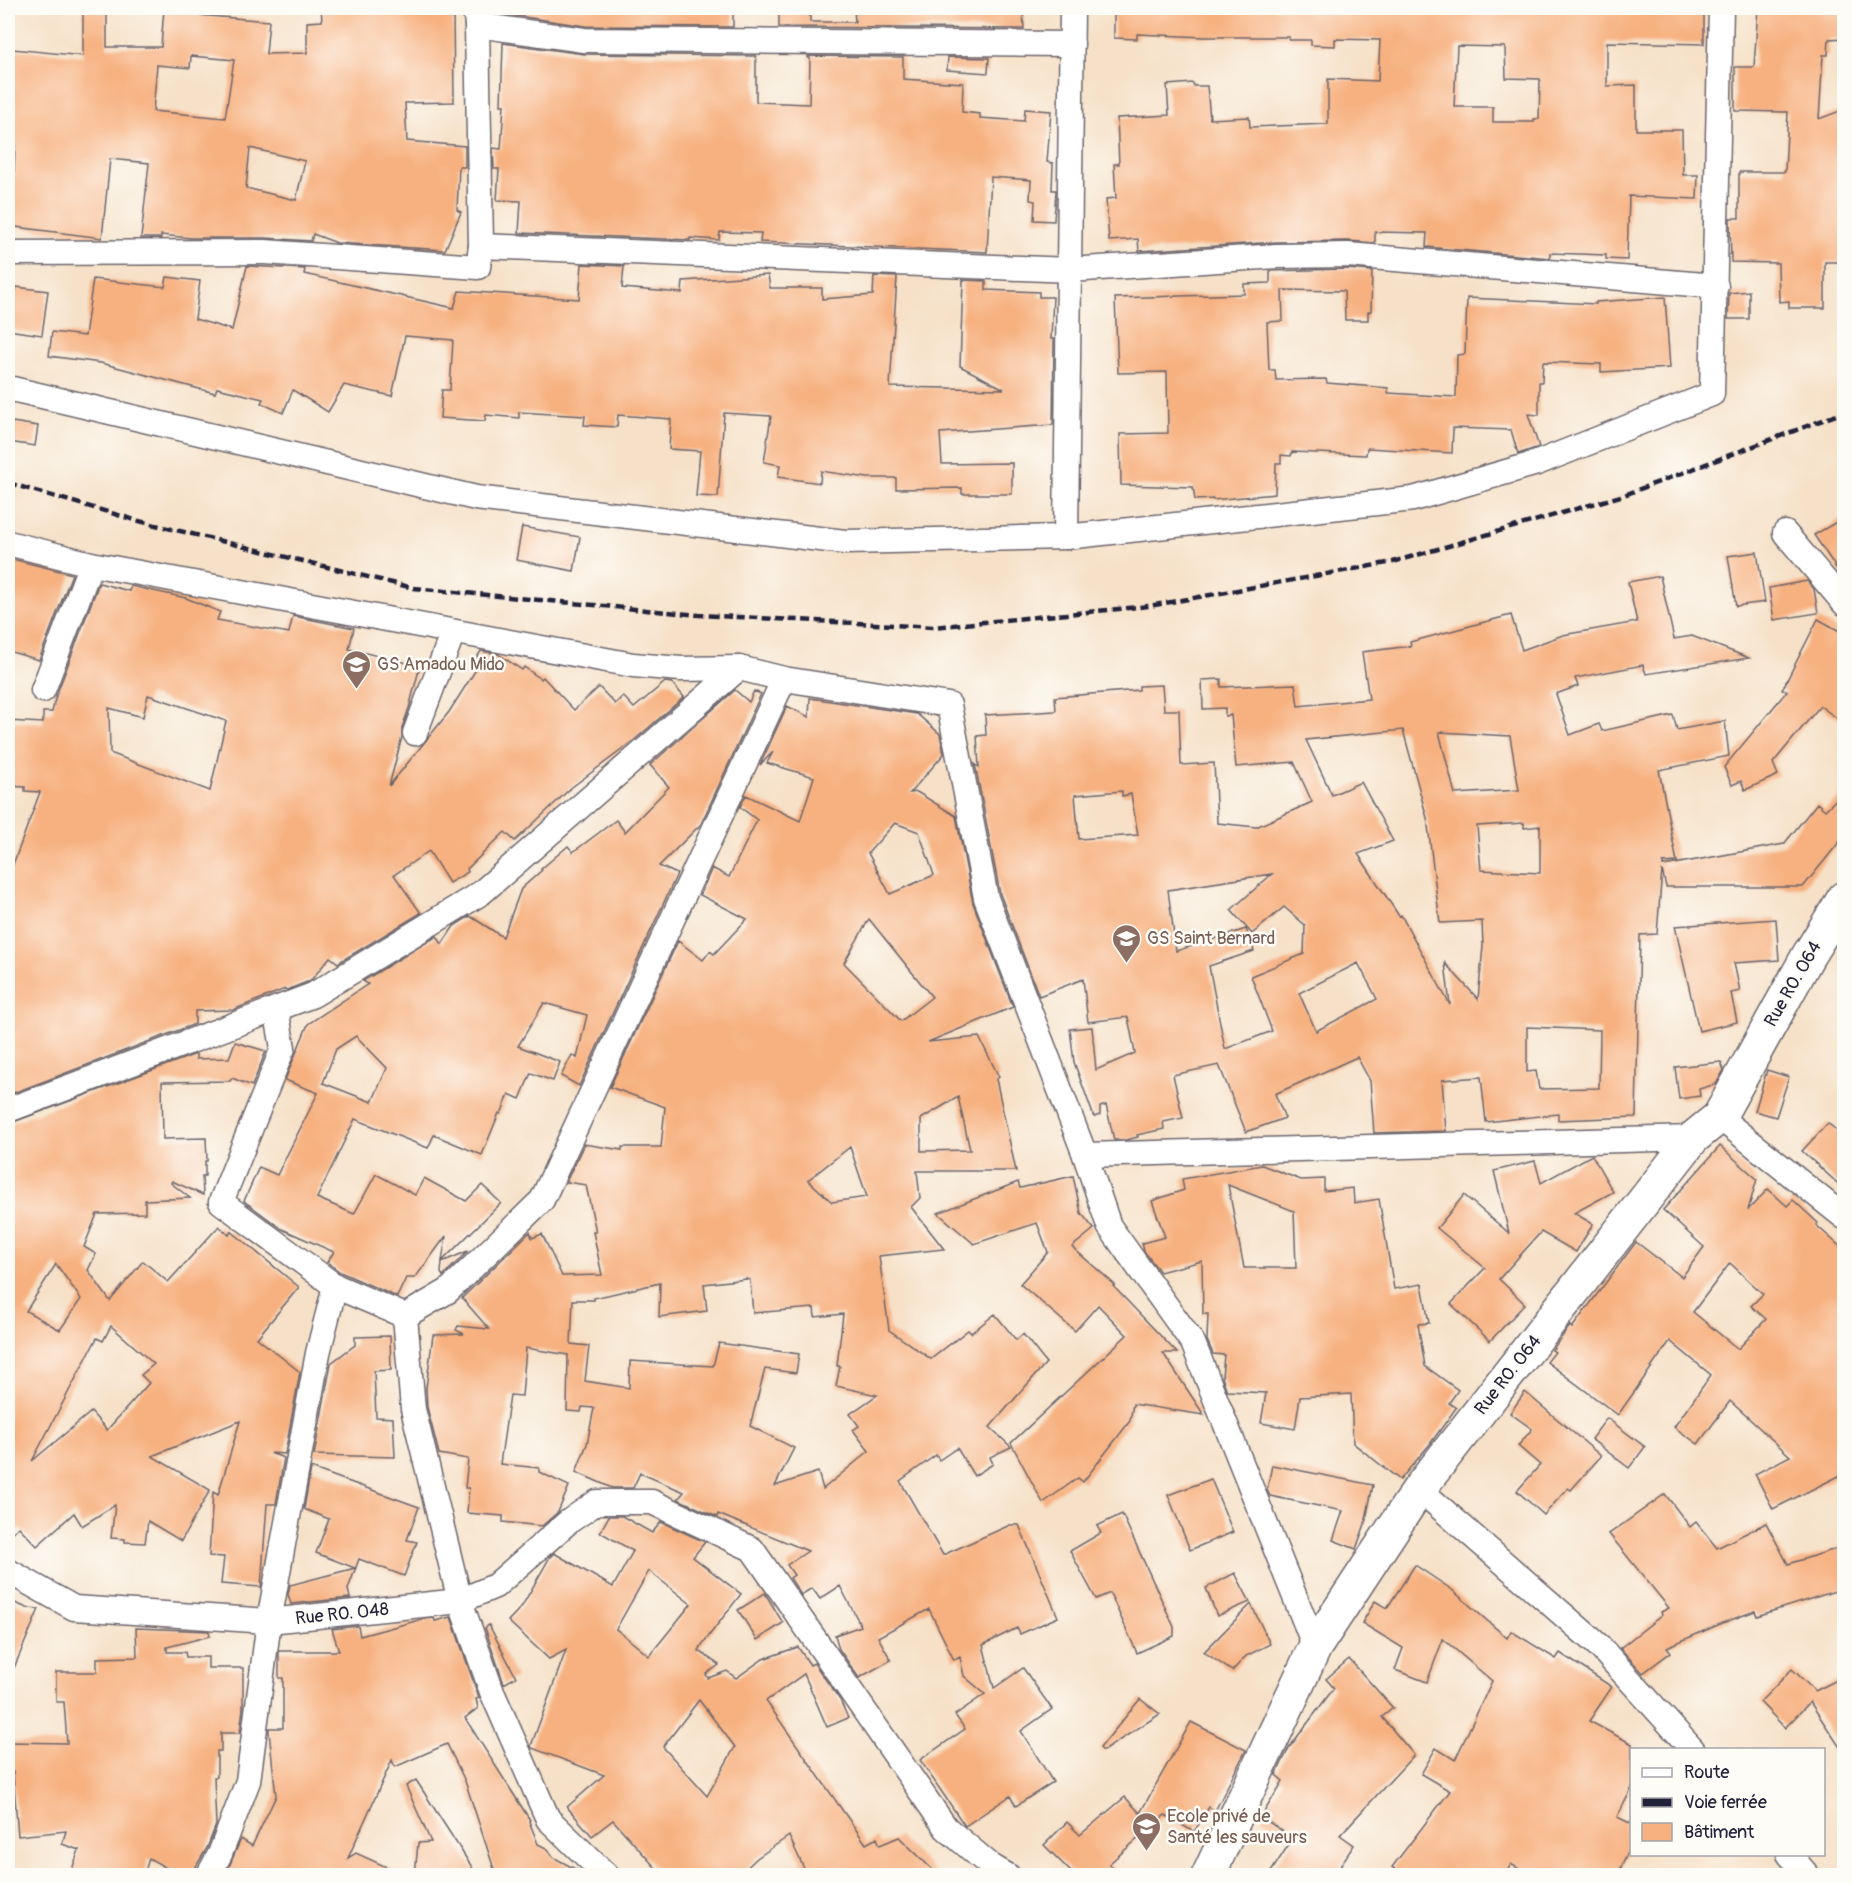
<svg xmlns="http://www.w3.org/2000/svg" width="1852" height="1883" font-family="Pangolin,sans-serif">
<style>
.building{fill:#f7b180;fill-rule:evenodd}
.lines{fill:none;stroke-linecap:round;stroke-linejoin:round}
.street-casing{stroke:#6c656c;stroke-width:27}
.secondary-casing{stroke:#6c656c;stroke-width:36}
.street{stroke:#fff;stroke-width:24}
.secondary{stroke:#fff;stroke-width:33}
.rail{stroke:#22223b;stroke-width:4.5;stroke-dasharray:9 4.5;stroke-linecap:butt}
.labels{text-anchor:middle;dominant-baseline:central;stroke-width:5;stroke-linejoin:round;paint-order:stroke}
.education-label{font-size:18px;fill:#785e54;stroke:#fdfcf7;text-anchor:start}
.street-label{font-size:18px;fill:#22223b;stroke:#fdfcf7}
</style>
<rect width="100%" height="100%" fill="#fdfcf7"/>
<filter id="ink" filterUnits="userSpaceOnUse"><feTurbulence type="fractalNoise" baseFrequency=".0167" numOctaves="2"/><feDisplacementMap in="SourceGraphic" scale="12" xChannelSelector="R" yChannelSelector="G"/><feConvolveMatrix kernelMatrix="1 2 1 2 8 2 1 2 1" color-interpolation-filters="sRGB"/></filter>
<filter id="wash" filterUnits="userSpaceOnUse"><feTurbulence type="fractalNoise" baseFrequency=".008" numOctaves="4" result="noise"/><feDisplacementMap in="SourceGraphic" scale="24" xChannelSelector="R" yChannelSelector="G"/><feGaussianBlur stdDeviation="1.35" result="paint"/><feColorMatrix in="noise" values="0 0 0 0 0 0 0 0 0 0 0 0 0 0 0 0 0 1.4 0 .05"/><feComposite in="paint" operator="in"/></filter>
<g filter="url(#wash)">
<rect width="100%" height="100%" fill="#f6e1c8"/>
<g id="blocks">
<!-- building -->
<g class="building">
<path d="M85 8H107V47H161L164 8H199L198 15 269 21 266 54 307 53V22L322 21 321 8H453L454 102 405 103 407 141 465 146V167H459L457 210 461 212 445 250 337 243 313 234 311 241 265 238H191L161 235V238H141L149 163 110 159 102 238 8 226 9 175H14L16 104 8 103 13 49 83 56V11H85ZM191 56 234 60 225 118 153 111 157 65 190 68ZM250 148 305 161 296 200 246 188Z"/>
<path d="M505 8H733V27L585 26 504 14Z"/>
<path d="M779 8H810V22H855L854 8H1023L1024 29 779 27Z"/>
<path d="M1114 8H1596L1704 11V44L1607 42V86L1636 85V130H1682L1683 175H1698L1697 199 1629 196 1627 260 1606 259V255L1550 253V258L1426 247 1427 233 1375 232V243L1348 241 1277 242 1139 251 1138 239 1109 241 1106 199 1116 198 1114 164H1119L1117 118 1169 115 1167 85 1193 83 1194 86H1207L1210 119 1249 117 1250 127 1328 124V79L1378 81 1380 40 1335 39V46L1311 45V40H1289V37H1204L1137 34V39L1114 38ZM1457 46 1505 47 1506 78 1540 79 1539 119H1534V122H1493V107H1454Z"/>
<path d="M1758 8H1845V38L1829 39 1828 55H1823L1819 119 1845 109V262H1825V308H1789V301L1779 302 1778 263 1731 262 1730 218H1739V172H1785L1788 112 1735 111V67H1754Z"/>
<path d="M503 43 584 54 756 56V102L809 104 810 58H808V56L903 57V79L963 83 962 112 980 114V118L1024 121 1025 109 1051 111 1047 162 1053 163 1052 190H1056L1054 221 1034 220 1035 201 1030 200 1031 180 991 177 987 252 760 242 761 233 720 232 719 240 690 238V240L519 233 521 201 497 200 499 169H494L493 148 501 149 504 105H501Z"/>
<path d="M948 57 989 58 988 73 947 70Z"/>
<path d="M582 264 624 266 622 288 682 293 683 281 768 275 770 288H822V299L873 295 874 276 897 277 890 387 1004 389 960 366 963 280 986 281V290L1039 292V297H1053L1051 339H1054L1053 425 940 433 942 464 1012 463V494H962V488L896 489V478H868L821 471 820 483 778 477 780 465 764 462 771 416 724 413 718 497 696 496 700 451 669 449 671 419 618 415 617 427 584 425 585 416 519 412V418L486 415 485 421 440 418 442 390H450L453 340 405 336 392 396 344 385 328 412 293 390 283 413 261 403 263 399 217 388 215 393 101 363 49 356 52 332 85 336 93 279 165 287 167 277 200 281 195 319 232 330 247 266 305 269 304 274 454 308 459 291 579 299Z"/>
<path d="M1347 269 1372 271 1371 311 1368 312V320H1345L1344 291 1282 290 1283 321 1267 322 1269 370H1275L1276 380 1326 379 1327 383 1388 388V393L1456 397 1457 355 1465 354 1467 298 1596 304V302L1665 297 1670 368 1601 372V364L1543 362 1542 382H1539V415L1528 414 1539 447 1518 454 1511 430 1453 428 1452 453 1367 448 1366 455 1292 452 1291 456 1281 455V463H1276L1275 494 1213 500V499L1195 500 1193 487 1121 485 1120 434 1168 433 1167 372 1118 373 1115 298 1244 294V284L1270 283V271Z"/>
<path d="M16 287 48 291 42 335 8 330V289L16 290Z"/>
<path d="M1749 291V319H1728L1729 293Z"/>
<path d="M12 422 38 426 35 446 9 442Z"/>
<path d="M1845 517V581L1814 535Z"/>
<path d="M522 527 580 537 574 571 516 560Z"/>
<path d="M1757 552 1765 602 1736 606 1728 556Z"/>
<path d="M8 558 72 574 39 660 8 651Z"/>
<path d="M1660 576 1674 639 1692 636 1749 658 1646 674 1643 665 1575 678 1578 686 1556 694 1570 735 1599 724 1602 731 1673 715 1677 730 1725 721 1729 756 1659 770 1677 862 1663 863V866L1784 844 1817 803 1825 810 1845 791V835L1803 887H1666L1662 870 1657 934 1640 935 1636 1117 1558 1120V1114L1486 1122 1481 1077 1442 1080 1446 1131 1374 1133 1370 1081 1357 1057 1275 1094 1285 1118 1246 1132 1219 1065 1173 1075 1183 1118 1163 1122 1164 1129 1137 1135 1138 1137 1126 1140H1114L1106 1105 1100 1107V1115L1094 1117 1074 1062 1070 1029 1092 1027 1096 1070 1135 1053 1128 1017 1088 1022 1083 979 1039 996 1000 894 975 764 979 767 977 736 986 735 985 715 1056 711 1055 697 1139 690V686L1162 685 1164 710H1179L1181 765 1214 763 1217 823 1256 827 1312 802 1294 762 1236 767 1231 715 1225 716V708L1203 709 1202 680 1221 679V687L1295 684 1298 706 1369 699 1362 652 1411 646 1410 642 1511 615 1522 650 1563 635 1637 622 1628 582ZM1403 730 1427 818 1440 923 1482 921 1483 946 1478 999 1445 963 1450 1005 1401 915 1399 916 1358 854 1393 841 1361 782 1332 795 1306 740ZM1439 732 1510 736 1519 790 1455 794ZM1122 791V796L1131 794 1138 835 1079 839 1075 795ZM1524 823V828L1540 826V873L1481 870 1477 826ZM1272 874 1231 910 1252 934 1284 907 1305 925 1304 954 1251 976 1272 1031 1225 1049 1209 966 1254 951 1246 929 1176 951 1168 890ZM1358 963 1377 999 1316 1031 1299 993ZM1527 1027 1600 1030 1599 1088 1539 1089 1536 1071 1527 1072Z"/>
<path d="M1807 581 1814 589 1818 613 1774 620 1769 588Z"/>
<path d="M99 583 129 591 131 586 186 598 220 612 217 620 289 633 293 616 354 628 349 649 420 666 409 708 402 728V737L389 786 449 712 477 668 472 665 481 651 498 654 522 670 524 667 541 679 543 677 574 710 599 687 615 704 623 696 634 708 665 682 672 683 684 697 631 743 572 787 515 841 505 832 467 869 468 872 449 883 429 851 394 875 421 913 338 963 330 957 312 979 307 982 287 990 285 989 233 1010 195 1011V1024L8 1095V878L40 792 25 791V787L8 786V721L43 723V712H52L56 696ZM148 695 226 721 210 791 110 753 109 708 143 717Z"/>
<path d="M1818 619 1845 634V724L1820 706 1773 763 1778 775 1745 790 1741 781 1732 785 1724 767 1787 691 1782 690Z"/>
<path d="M735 690 749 702 754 691 761 694 701 824 659 866 677 874 579 1086 561 1076 572 1055 577 1058 587 1015 544 1003 518 1046 560 1062 553 1081 531 1073 520 1099 509 1094 501 1114 499 1113 482 1155 434 1135 428 1148 355 1119 317 1198 354 1214 376 1174 415 1195 424 1178 466 1201 482 1185 501 1203 442 1261 446 1236 415 1278H406L397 1297 340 1272 327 1262 334 1252 282 1229 244 1201 259 1167 277 1175 318 1093 285 1080 308 1024 368 984 363 981 437 936 442 944 454 926 470 916 503 937 521 889 542 870 541 869 568 846 573 852 616 820 625 832 669 787 650 765ZM356 1036 387 1068 372 1102 323 1083 336 1049Z"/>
<path d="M810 698 917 714 940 734 944 754 910 793 917 792 956 816 973 903 1013 1007 928 1042 979 1037 999 1077 996 1079 1016 1171H917L920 1198 911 1207 944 1249 879 1256 889 1330 931 1359 968 1330 971 1333 995 1314 1016 1340 1023 1334 1046 1363 990 1427 1011 1447 990 1457 993 1464 974 1476 957 1448 939 1460 936 1455 900 1481 943 1555 1010 1525H1019L1058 1617 1020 1634 1017 1628 983 1645 994 1688 1023 1668 1052 1709 1021 1731 1053 1782 1016 1806 1010 1796 965 1826 920 1760 965 1729 955 1715 985 1694 964 1676 960 1657 954 1660 929 1609 878 1637 891 1660 859 1678 839 1649 835 1635 861 1626 840 1586 820 1599 812 1588 801 1595 790 1578 794 1575 787 1565 808 1551 718 1514 717 1517 678 1499 684 1492 640 1473 633 1488H612L576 1472 587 1444 594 1408 582 1407 581 1412 567 1411 568 1355 526 1348 522 1396 510 1395 500 1464 539 1468V1472L569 1486 558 1512 542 1526 503 1522V1516L467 1513 469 1488H465L468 1459 439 1454 427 1407 426 1388 433 1335 464 1334 456 1330 458 1326 489 1329 462 1298 530 1232 532 1238 542 1234 562 1276 602 1275 593 1232H596L586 1185 566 1182 584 1144 622 1150V1147H661L665 1107 610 1087 678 941 703 960 710 951 714 954 747 919 700 895 712 868 729 877 757 820 740 807 746 795 800 821 814 777 767 763 773 752 760 765 787 706 809 717ZM895 823 919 832 934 875 890 894 868 853ZM869 919 932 997 901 1021 844 963ZM958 1097 970 1150 921 1151V1119ZM850 1147 867 1197 832 1202 808 1180ZM746 1279 750 1280 753 1313 814 1308 815 1317 843 1314 837 1366H840L836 1386 877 1395 850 1414 859 1426 853 1430 869 1451 823 1489 818 1472 775 1486 794 1448 750 1426 765 1369 796 1373 799 1354 719 1343 713 1366 630 1361 629 1388 585 1381 589 1346 571 1344 573 1300H594V1298L660 1283 659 1317 707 1311 704 1284Z"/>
<path d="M1776 919 1779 960 1734 963 1740 991 1731 993 1737 1022 1699 1031 1675 926Z"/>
<path d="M235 1042 266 1051 252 1086 232 1078 230 1081 162 1082 163 1139 206 1138 207 1161H205V1176H202L203 1195 172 1181 171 1183 190 1198 145 1200V1213L97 1214 84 1247 96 1254 88 1270 110 1301 143 1261 168 1282 219 1226 229 1235 231 1231 299 1287 257 1338 300 1372 285 1454 270 1453 284 1458 276 1504H267L261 1587 221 1584 224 1557 209 1556 213 1492 218 1495 240 1421 152 1456 210 1490 181 1541 148 1521 145 1543 125 1542V1539L111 1538 115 1505 82 1526 74 1513 37 1546 19 1527 8 1536V1124L196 1054V1059L229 1058ZM56 1264 81 1299 60 1330 26 1311ZM111 1326 154 1364 141 1375 149 1383 107 1430 91 1412 32 1461 97 1338 103 1341Z"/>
<path d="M1721 1062 1724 1070 1716 1084 1699 1089 1700 1096 1679 1099 1675 1067Z"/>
<path d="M1767 1070 1789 1077 1776 1117 1755 1111Z"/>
<path d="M1828 1123 1845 1138V1190L1802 1151Z"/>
<path d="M1720 1146 1757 1179 1748 1210 1768 1189 1787 1206 1793 1200 1818 1223 1816 1225 1845 1251V1473L1773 1509 1755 1474 1790 1456 1730 1401 1698 1444 1674 1427 1711 1375 1670 1341 1618 1415 1547 1362 1555 1352 1552 1350 1570 1326 1572 1328 1636 1242 1682 1277 1704 1247 1663 1210ZM1730 1263 1763 1294 1751 1306 1766 1319 1738 1349 1693 1312Z"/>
<path d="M1592 1155 1613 1192 1574 1213 1593 1224 1576 1252 1541 1232 1499 1279 1525 1304 1490 1341 1451 1304 1485 1268 1437 1228 1464 1195 1509 1233 1494 1171 1535 1161 1541 1183Z"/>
<path d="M1262 1165 1301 1180 1324 1179V1191L1353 1188 1354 1203 1379 1199 1394 1289 1422 1284 1429 1323 1418 1324 1425 1366 1458 1390 1449 1403 1456 1408 1430 1444 1400 1480 1353 1443 1351 1394 1300 1397 1295 1429 1261 1423 1266 1393 1227 1391 1222 1377 1224 1355 1213 1354 1207 1340 1208 1314H1203L1202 1261 1160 1272 1144 1251 1142 1243 1165 1237 1152 1201 1184 1190 1182 1179ZM1228 1185 1294 1211 1296 1268H1244Z"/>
<path d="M1073 1176 1081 1213 1094 1229 1072 1247 1115 1285 1113 1286 1177 1353H1163L1204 1415 1133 1404 1130 1421 1083 1482 1078 1478 1043 1503 1011 1443 1127 1335 1098 1305 1075 1331 1020 1284 1048 1252 1037 1223 974 1244 938 1213 1018 1182 1020 1188Z"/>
<path d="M468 1251 443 1276 441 1273 442 1262Z"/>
<path d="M390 1336 391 1370 374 1371 376 1417 393 1418 395 1457 314 1455 331 1363 355 1345V1337Z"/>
<path d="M1525 1392 1601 1456 1571 1490 1568 1488 1544 1515 1517 1491 1540 1465 1518 1446 1532 1429 1510 1413Z"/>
<path d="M1607 1418 1645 1447 1629 1468 1591 1439Z"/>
<path d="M1272 1465 1373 1485 1365 1524 1356 1549 1333 1540 1343 1511 1270 1496 1267 1490Z"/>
<path d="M311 1468 419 1507 407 1540 417 1542 404 1576 359 1559 348 1589 350 1598 291 1604 288 1594 290 1585 355 1568 316 1553 329 1519 304 1509Z"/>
<path d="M1211 1479 1233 1532 1190 1550 1168 1495Z"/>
<path d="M1665 1494 1690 1527 1696 1522 1717 1548 1766 1523 1788 1564 1845 1546V1588L1757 1616 1755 1611 1725 1622 1667 1647 1671 1652 1643 1673 1620 1648 1662 1615 1661 1612 1669 1608 1609 1534Z"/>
<path d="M1122 1514 1174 1627V1636L1137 1653 1110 1593 1096 1599 1070 1551 1101 1533 1097 1526Z"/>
<path d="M609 1516H622L652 1533 661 1522 705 1542 693 1557 741 1594 698 1650 719 1665 706 1674 708 1678 727 1671 736 1678 763 1659 798 1647 810 1665 814 1663 840 1700 848 1718 827 1727 804 1674 766 1701 866 1844 877 1838 880 1845 899 1837 938 1875H807L789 1836 757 1858 739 1875H662L613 1820 592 1836 567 1807 604 1775 532 1748 531 1746 566 1650 549 1659 508 1621 522 1606 550 1557 554 1553 613 1587 633 1551 600 1532ZM649 1571 691 1604 649 1656 616 1629ZM699 1700 735 1747 707 1796 663 1747Z"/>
<path d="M1415 1565 1451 1589 1507 1638 1511 1631 1556 1659 1560 1653 1612 1687 1589 1721 1632 1744V1788L1617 1817 1632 1824V1842L1618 1875H1529L1511 1864 1505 1875H1403L1392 1867 1450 1791 1421 1774 1436 1748 1455 1760 1492 1681 1443 1639 1427 1682 1395 1670 1403 1648 1362 1623 1375 1601 1387 1608Z"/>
<path d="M1235 1573 1250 1602 1217 1616 1206 1588Z"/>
<path d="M765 1593 783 1623 757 1640 738 1610Z"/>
<path d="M8 1600 27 1608 39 1609 8 1682Z"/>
<path d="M1251 1604 1270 1644 1246 1656 1232 1671 1204 1652Z"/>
<path d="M451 1617 479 1698 476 1699 478 1708 465 1718 530 1820 529 1821 538 1844 548 1849 553 1857 586 1875H496L465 1781 447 1744 395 1767 392 1760 348 1858 356 1853 404 1875H243L228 1869 241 1839 252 1846 276 1796 269 1732V1728H283V1678H279V1651H339L332 1629 358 1626 360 1636 423 1619 434 1618 435 1621Z"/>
<path d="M489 1625 516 1677 504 1684 485 1628Z"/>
<path d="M136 1628 209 1631 210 1636 167 1647V1652H185L186 1657H208V1668H243V1708L240 1733H221V1751H217V1777H214L216 1825 207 1848 191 1875H179L149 1858 144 1875H70L79 1850 62 1844 66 1831 18 1836 13 1772H8V1742L67 1743 64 1702H56V1672H97V1658L137 1657Z"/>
<path d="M1349 1659 1393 1708 1382 1717 1414 1755 1340 1835 1354 1845 1334 1875H1269L1293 1838 1261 1817 1283 1781 1276 1775 1289 1748 1334 1688 1326 1679Z"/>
<path d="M1792 1669 1815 1691 1845 1676V1755L1810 1702 1785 1728 1760 1702Z"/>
<path d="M1140 1699 1160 1714 1103 1751 1100 1748Z"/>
<path d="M1191 1722 1246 1750 1215 1811 1209 1807 1194 1832 1165 1815 1109 1864 1121 1875H1074L1044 1845 1067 1822 1080 1835 1125 1797 1140 1813Z"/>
<path d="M416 1780 477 1875H415L418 1843 431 1842 406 1786Z"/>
</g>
</g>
</g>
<g filter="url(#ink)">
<use href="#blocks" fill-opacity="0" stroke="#6c656c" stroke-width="1.5"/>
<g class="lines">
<defs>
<g id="street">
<path d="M475 8 477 25 481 246"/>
<path d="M477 25 584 40 1072 44"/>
<path d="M8 253 265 252 478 267 481 246 1070 270 1277 256 1348 255 1716 286"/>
<path d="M8 388 476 498 845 542 1066 537 1413 499 1537 463 1712 394 1721 8"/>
<path d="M1785 533 1844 603"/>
<path d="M1066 537 1072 8"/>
<path d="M8 543 91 564 633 665 681 669 739 668"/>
<path d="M784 679 542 1200 448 1291 405 1316 335 1286 221 1202 283 1048 276 1009 313 995 481 893 739 668 784 679 949 705 986 898 1085 1155 1109 1226 1193 1343 1315 1647"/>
<path d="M43 690 91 564"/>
<path d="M415 733 453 632"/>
<path d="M8 1110 276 1009"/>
<path d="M1719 1117 1844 1217"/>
<path d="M1085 1155 1693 1138"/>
<path d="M405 1316 413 1409 460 1601 492 1692 548 1819 607 1876"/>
<path d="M1419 1489 1599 1646 1693 1750"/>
<path d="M8 1571 74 1608 269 1621 460 1601 495 1586 568 1522 597 1502H652L752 1549 946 1828 991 1866 1008 1876"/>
<path d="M1789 1854 1808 1876"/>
<path d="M208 1876 220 1854 248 1781 269 1621 318 1353 335 1286"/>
</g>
<path id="secondary" d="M1208 1876 1315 1647 1419 1489 1693 1138 1719 1117 1808 956 1844 898"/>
</defs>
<!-- street casing -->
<use href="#street" class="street-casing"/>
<!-- secondary casing -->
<use href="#secondary" class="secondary-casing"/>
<!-- street -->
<use href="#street" class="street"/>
<!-- secondary -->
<use href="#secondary" class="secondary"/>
<!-- rail -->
<path class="rail" d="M8 483 135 520 413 588 699 615 933 627 1149 606 1393 562 1624 495 1844 412"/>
</g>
</g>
<!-- icons -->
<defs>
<symbol id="school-pin" viewBox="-11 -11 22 30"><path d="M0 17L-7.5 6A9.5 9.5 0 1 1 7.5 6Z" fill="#8d6e63" stroke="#fdfcf7"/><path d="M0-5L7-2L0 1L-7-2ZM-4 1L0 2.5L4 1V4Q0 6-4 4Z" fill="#fff"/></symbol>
<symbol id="university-pin" viewBox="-11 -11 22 30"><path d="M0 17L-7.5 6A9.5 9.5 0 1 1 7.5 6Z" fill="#8d6e63" stroke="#fdfcf7"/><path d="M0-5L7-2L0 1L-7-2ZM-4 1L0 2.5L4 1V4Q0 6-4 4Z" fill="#fff"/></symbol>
</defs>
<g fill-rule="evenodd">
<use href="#school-pin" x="340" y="648" width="33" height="45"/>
<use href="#school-pin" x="1110" y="922" width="33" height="45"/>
<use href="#university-pin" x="1130" y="1810" width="33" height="45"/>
</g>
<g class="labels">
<!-- education labels -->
<g class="education-label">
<text x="377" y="664">GS Amadou Mido</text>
<text x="1147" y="938">GS Saint Bernard</text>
<text x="1167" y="1816">Ecole privé de<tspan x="1167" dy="21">Santé les sauveurs</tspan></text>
</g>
<!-- street labels -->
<g class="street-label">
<text transform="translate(1793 984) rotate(-60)">Rue RO. 064</text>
<text transform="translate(1508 1375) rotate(-52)">Rue RO. 064</text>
<text transform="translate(342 1614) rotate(-6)">Rue RO. 048</text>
</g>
</g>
<!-- margin -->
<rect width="1852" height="1883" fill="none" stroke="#fdfcf7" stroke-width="30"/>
<!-- legend -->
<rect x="1630" y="1748" width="195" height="108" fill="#fdfcf7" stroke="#a5a5ac" stroke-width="1.5"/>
<rect x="1642" y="1768" width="30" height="9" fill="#ffffff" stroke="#a5a5ac" stroke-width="1.5"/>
<text x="1684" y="1778" font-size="18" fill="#22223b">Route</text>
<rect x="1642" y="1798" width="30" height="9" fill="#22223b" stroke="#a5a5ac" stroke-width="1.5"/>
<text x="1684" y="1808" font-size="18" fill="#22223b">Voie ferrée</text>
<rect x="1642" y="1823" width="30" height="18" fill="#f7b180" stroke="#a5a5ac" stroke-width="1.5"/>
<text x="1684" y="1838" font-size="18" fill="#22223b">Bâtiment</text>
</svg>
